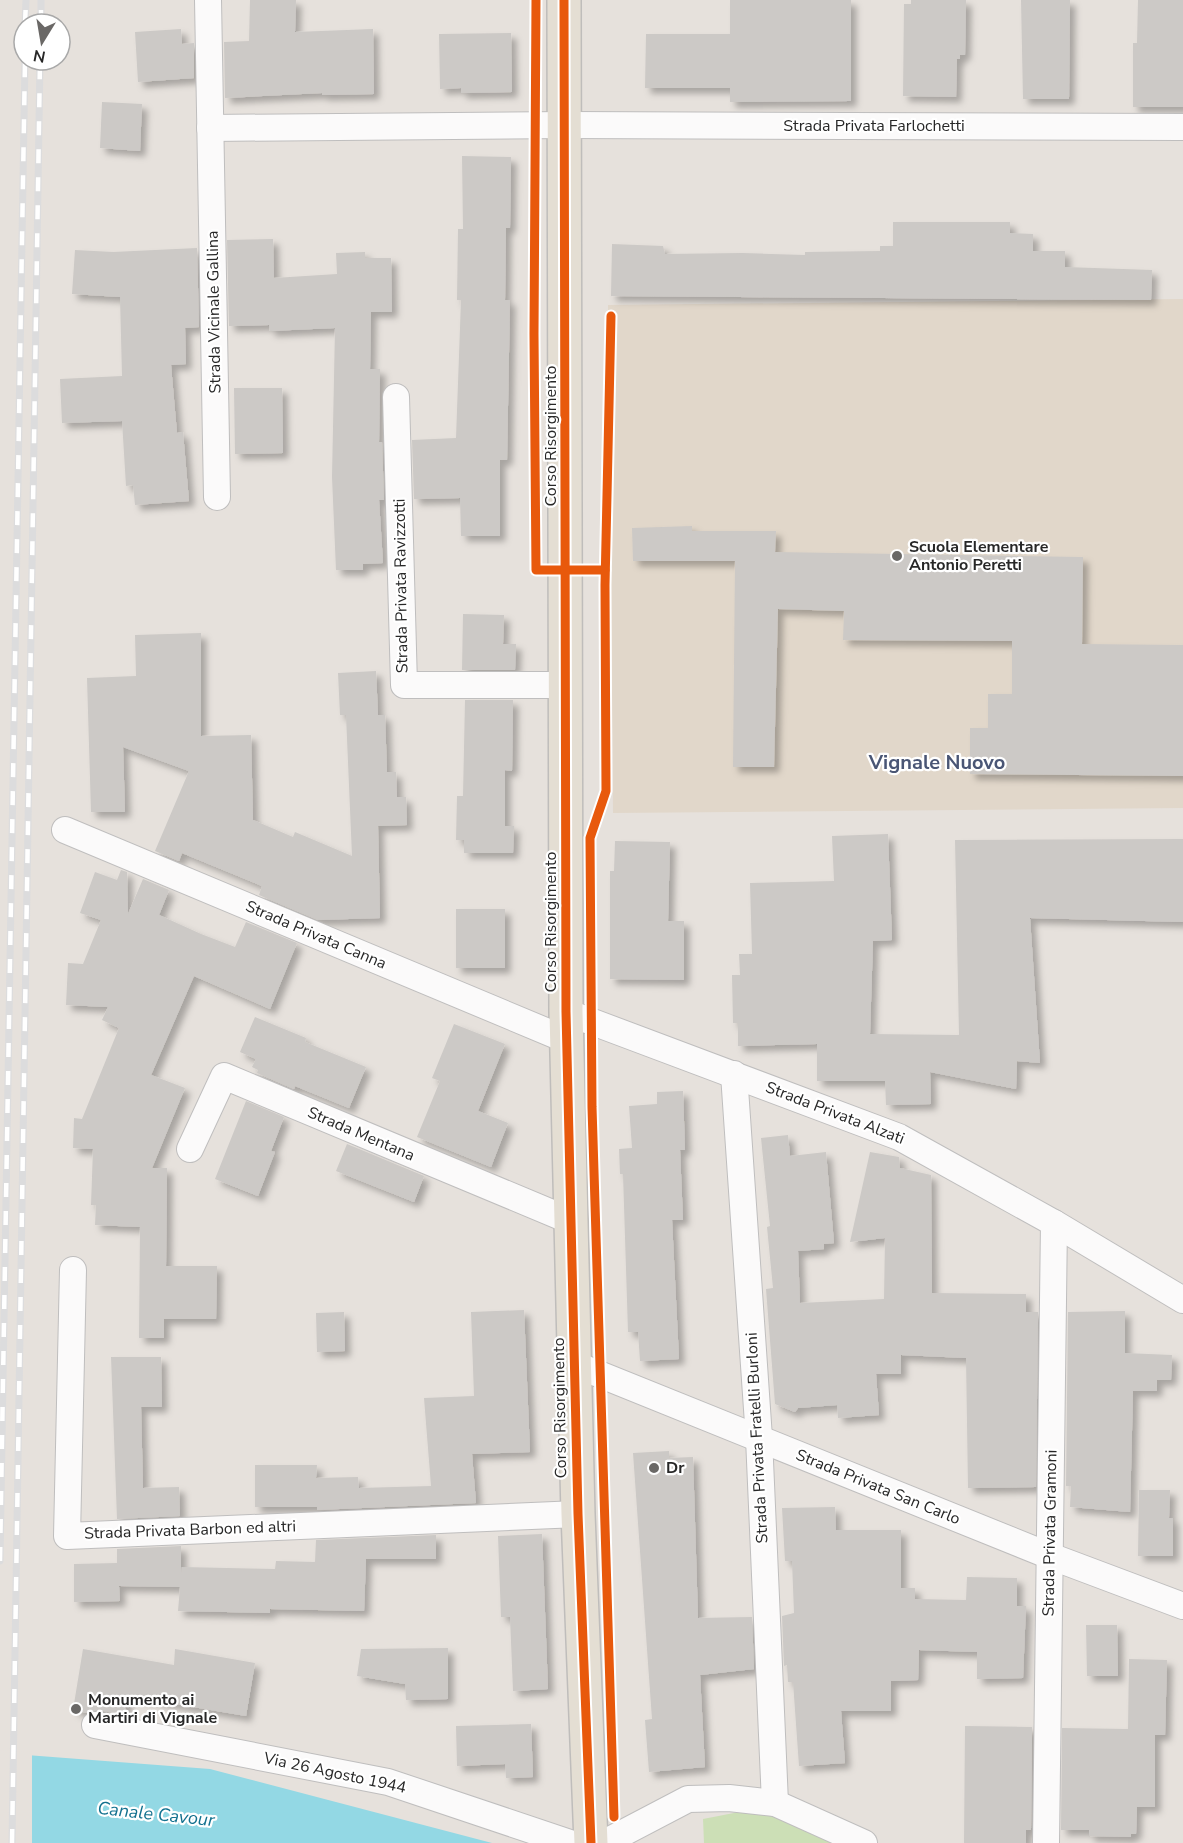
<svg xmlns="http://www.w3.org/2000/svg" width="1183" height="1843" font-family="'Nunito Sans',sans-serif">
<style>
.education{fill:#e1d7ca}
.green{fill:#ccdfb6}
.water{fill:#93d8e4}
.pier{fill:#e6e1dc}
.building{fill:#ccc9c6;filter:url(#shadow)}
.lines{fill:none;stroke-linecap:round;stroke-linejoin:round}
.minor-casing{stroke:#bfbebe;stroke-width:28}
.primary-casing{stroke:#bfbdbb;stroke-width:36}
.minor{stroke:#fbfafa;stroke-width:26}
.primary{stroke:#e4ded3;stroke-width:33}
.rail-casing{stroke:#dcdcdd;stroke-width:7}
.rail{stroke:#fff;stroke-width:4.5;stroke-dasharray:14;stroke-linecap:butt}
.cycleway-casing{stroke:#fff;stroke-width:13}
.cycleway{stroke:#e8590c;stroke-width:9}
.poi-dot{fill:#6a6866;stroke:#fff;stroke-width:2}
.labels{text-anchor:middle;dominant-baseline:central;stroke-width:4.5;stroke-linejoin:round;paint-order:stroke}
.street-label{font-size:16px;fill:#272727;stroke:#fff}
.poi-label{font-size:16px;font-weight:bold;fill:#272727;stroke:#fff;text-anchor:start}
.water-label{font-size:18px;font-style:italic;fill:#13718f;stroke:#fff}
.quarter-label{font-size:20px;font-weight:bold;fill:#4a5675;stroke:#fff}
</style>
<defs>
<filter id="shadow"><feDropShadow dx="5.5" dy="5.5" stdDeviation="3" flood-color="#0004"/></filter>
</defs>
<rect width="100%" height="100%" fill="#e6e1dc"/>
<!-- education -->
<path class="education" d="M1183 299V808L613 813 608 305Z"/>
<!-- green -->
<path class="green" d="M739 1812 772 1816 831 1843H704L703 1819Z"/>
<!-- water -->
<path class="water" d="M0 1753 210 1769 492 1843H0Z"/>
<!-- pier -->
<path class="pier" d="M0 1750 32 1752V1843H0Z"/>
<!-- building -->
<g class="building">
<path d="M250 0H296L295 32 373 29 374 94 322 95V93L225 98 224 42 249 41Z"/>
<path d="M730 0H851V101L730 102V88H645L646 34H730Z"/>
<path d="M911 0H966L965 55H960V59H957L956 97 903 96 904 4H911Z"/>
<path d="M1021 0H1070L1069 99H1023Z"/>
<path d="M1138 0H1183V107H1133V43H1137Z"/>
<path d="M181 29 182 44 194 43V78L138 82 135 32Z"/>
<path d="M511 33 512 92 461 93V88L440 89 439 34Z"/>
<path d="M102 102 142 104 140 151 100 148Z"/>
<path d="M462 156 511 157 510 228H506L505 300H510L507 460H500V536H461L460 498 414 499 412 440 456 438 461 300H457L458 229H463Z"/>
<path d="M893 222H1010V233L1033 234V251H1065V267L1152 270 1151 300 611 296 612 244 663 246 665 254 742 253 805 255V252L880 251V246H893Z"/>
<path d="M273 239 274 278 337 274 336 253 365 252V258H391L392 312H371L370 369H380L379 442H382L384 500H379L383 563 363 564V570H336L332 477 335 328 270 331 269 325 229 326 227 240Z"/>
<path d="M197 248 199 327 185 328 186 364 171 365 177 433 183 432 189 501 135 505 133 485 126 486 122 421 62 423 60 379 122 376 120 297 72 294 75 250 113 252Z"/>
<path d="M234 388H282L283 453 235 454Z"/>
<path d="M692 526V531H776L775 552 1083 557 1082 644 1183 645V776L970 774V728H988V694H1012V641L843 640 844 611 778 609 774 767H733L735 561H633L632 528Z"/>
<path d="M463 614 504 615 503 644H516L515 670H462Z"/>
<path d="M201 633V736L251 735 253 820 293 837 295 832 352 856 346 715H340L338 673 376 671 378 715H385L387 772H396L397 797H406L407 825 378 826 380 918 318 920 259 895 262 886 182 853 179 861 155 851 189 771 123 747 125 812H91L87 678 136 676 135 635Z"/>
<path d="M465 700H513L512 771 505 770V826H514L513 853H464V840H456L457 796H463Z"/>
<path d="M888 834 892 940 873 941 870 1034 959 1035 955 840 1183 839V922L1030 918 1040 1063 1017 1061 1016 1089 930 1072 931 1104 886 1105 885 1081H817V1044L738 1046V1023H733L732 975H740L739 954H752L750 883 834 881 832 836Z"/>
<path d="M615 841 670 842 668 921H684V980L610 979V871H614Z"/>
<path d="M121 870 127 872 128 914 143 879 169 890 159 915 201 934 235 947 246 922 297 943 270 1009 194 976 151 1075 185 1088 152 1168H167L166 1266H217L216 1319H164V1338H139L140 1227 95 1225 96 1205H91L93 1149 73 1148 74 1118 82 1119 119 1028 102 1020 108 1007 66 1005 68 963 83 964 101 920 80 913 95 872 117 880Z"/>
<rect x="456" y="909" width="49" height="59"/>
<path d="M255 1017 306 1038 305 1042 366 1067 349 1108 295 1086 294 1089 257 1073 258 1070 252 1067 256 1059 240 1052Z"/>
<path d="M454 1024 505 1044 478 1111 508 1123 491 1167 417 1137 440 1081 432 1078Z"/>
<path d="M683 1091 685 1150H680L683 1220H672L679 1359 640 1361 638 1332H628L623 1174H620L619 1149 632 1148 629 1106 657 1104V1092Z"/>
<path d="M246 1101 284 1117 271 1151 275 1152 258 1196 215 1179Z"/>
<path d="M788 1135 790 1156 826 1152 834 1243 824 1244V1249L798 1251 800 1303 884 1299 885 1238 850 1242 870 1152 899 1157 900 1168 931 1175 932 1293 1026 1294V1312H1038L1036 1487 968 1488 966 1358 901 1355V1374H876L879 1415 838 1418 837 1405 798 1408 795 1412 775 1404 766 1289 773 1288 767 1227 770 1226 761 1138Z"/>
<path d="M347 1144 424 1176 414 1202 336 1171Z"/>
<path d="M524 1310 530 1452 472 1454 476 1503 317 1510V1507H255V1465H317L316 1478 358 1477 359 1488 431 1486 424 1398 474 1396 471 1312Z"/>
<path d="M1125 1311V1353L1172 1355 1171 1380H1157V1391H1133L1130 1512 1070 1507 1071 1486H1066L1068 1312Z"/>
<path d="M344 1312 345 1351 317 1352 316 1313Z"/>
<path d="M111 1357H161L162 1407H141L143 1488 179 1487 180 1516 117 1519Z"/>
<path d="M669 1451V1458L693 1457 698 1618 752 1617 754 1669 700 1675 705 1767 649 1772 645 1720 652 1719 633 1453Z"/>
<path d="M1139 1490H1170L1169 1518H1173V1556H1138Z"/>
<path d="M835 1507 836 1530H901V1588H915V1599L966 1600 967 1577 1017 1578V1606H1026L1023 1678 977 1679V1652L919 1650 918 1680 891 1681V1711H841L845 1763 799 1766 793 1682H788L787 1665 784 1666 782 1616 794 1613 792 1561H785L782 1508Z"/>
<path d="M542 1534 548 1689 513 1691 510 1617H501L498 1536Z"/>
<path d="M436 1535V1559H366L364 1611 270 1609V1613L178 1611 180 1587 119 1586 120 1601 74 1602V1564L117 1563V1549L181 1546V1573L182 1567 275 1569 276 1561 315 1562 316 1540Z"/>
<path d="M1086 1625H1117L1118 1676H1087Z"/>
<path d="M448 1648V1699L406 1700 405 1684 357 1676 361 1649Z"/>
<path d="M83 1649 174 1665 175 1649 255 1663 246 1716 128 1696 124 1715 98 1710 87 1713 73 1710Z"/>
<path d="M1129 1659 1167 1660 1165 1735H1155V1807H1137L1136 1834H1131V1837L1089 1836V1830H1061L1062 1728 1128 1729Z"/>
<path d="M531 1724 533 1777 506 1778 505 1764 457 1766 456 1726Z"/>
<path d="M965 1726 1032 1727 1031 1830H1026V1843H964Z"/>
</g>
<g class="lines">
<defs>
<g id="minor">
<path d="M208 0 217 497"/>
<path d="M210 128 566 125 1183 127"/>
<path d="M396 397 404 685H566"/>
<path d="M65 830 567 1040"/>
<path d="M566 1012 899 1137 1054 1223 1183 1300"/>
<path d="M734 1074 759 1438 775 1803"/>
<path d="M190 1149 224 1076 571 1221"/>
<path d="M73 1270 67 1536 578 1514"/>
<path d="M574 1364 1050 1556 1183 1606"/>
<path d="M95 1725 388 1782 570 1843"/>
<path d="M604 1843 688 1799 729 1798 775 1803 864 1843"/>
<path d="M1046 1843 1054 1223"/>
</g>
<path id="primary" d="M564 0 566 1012 578 1514 591 1843"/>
</defs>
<!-- minor casing -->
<use href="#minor" class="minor-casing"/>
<!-- primary casing -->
<use href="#primary" class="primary-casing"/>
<!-- minor -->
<use href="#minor" class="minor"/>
<!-- primary -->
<use href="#primary" class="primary"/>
<defs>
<g id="rail">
<path d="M25 24 26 0"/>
<path d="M41 24V0"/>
<path d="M0 1561 25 60"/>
<path d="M12 1843 40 60"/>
</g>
</defs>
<!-- rail casing -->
<use href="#rail" class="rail-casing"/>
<!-- rail -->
<use href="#rail" class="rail"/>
<defs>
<g id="cycleway">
<path d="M536 0 534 334 536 570H605"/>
<path d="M564 0 566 1012 578 1514 591 1843"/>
<path d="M611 316 605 585 606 791 590 838 592 1107 614 1817"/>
</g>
</defs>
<!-- cycleway casing -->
<use href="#cycleway" class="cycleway-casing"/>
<!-- cycleway -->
<use href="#cycleway" class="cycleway"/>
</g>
<!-- markers -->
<g class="poi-dot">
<circle cx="897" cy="556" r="6"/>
<circle cx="654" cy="1468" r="6"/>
<circle cx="76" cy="1709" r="6"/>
</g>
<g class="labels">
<!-- street labels -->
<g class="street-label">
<text x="874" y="126">Strada Privata Farlochetti</text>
<text transform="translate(214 312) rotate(-91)">Strada Vicinale Gallina</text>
<text transform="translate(551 436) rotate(-90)">Corso Risorgimento</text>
<text transform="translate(401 586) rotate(-91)">Strada Privata Ravizzotti</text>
<text transform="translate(551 922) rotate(-90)">Corso Risorgimento</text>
<text transform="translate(316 935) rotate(23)">Strada Privata Canna</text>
<text transform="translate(835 1113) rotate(21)">Strada Privata Alzati</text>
<text transform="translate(361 1134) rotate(23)">Strada Mentana</text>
<text transform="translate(560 1408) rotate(-91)">Corso Risorgimento</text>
<text transform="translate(757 1438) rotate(-93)">Strada Privata Fratelli Burloni</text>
<text transform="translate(878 1487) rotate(22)">Strada Privata San Carlo</text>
<text transform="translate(190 1530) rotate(-2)">Strada Privata Barbon ed altri</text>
<text transform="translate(1050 1533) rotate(-89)">Strada Privata Gramoni</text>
<text transform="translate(335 1773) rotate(12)">Via 26 Agosto 1944</text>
</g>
<!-- poi labels -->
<g class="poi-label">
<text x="909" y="547">Scuola Elementare<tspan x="909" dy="18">Antonio Peretti</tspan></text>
<text x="666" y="1468">Dr</text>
<text x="88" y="1700">Monumento ai<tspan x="88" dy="18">Martiri di Vignale</tspan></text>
</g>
<!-- water labels -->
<g class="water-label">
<text transform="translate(156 1814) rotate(6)">Canale Cavour</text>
</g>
<!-- quarter labels -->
<g class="quarter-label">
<text x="937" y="762">Vignale Nuovo</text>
</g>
</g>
<!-- north arrow -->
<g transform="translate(42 42) rotate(191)"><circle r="28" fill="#ffffff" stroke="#a9a9a9" stroke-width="1.5"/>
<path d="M0-4.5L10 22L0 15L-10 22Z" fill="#6a6866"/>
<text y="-9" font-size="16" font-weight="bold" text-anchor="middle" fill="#272727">N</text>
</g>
</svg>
